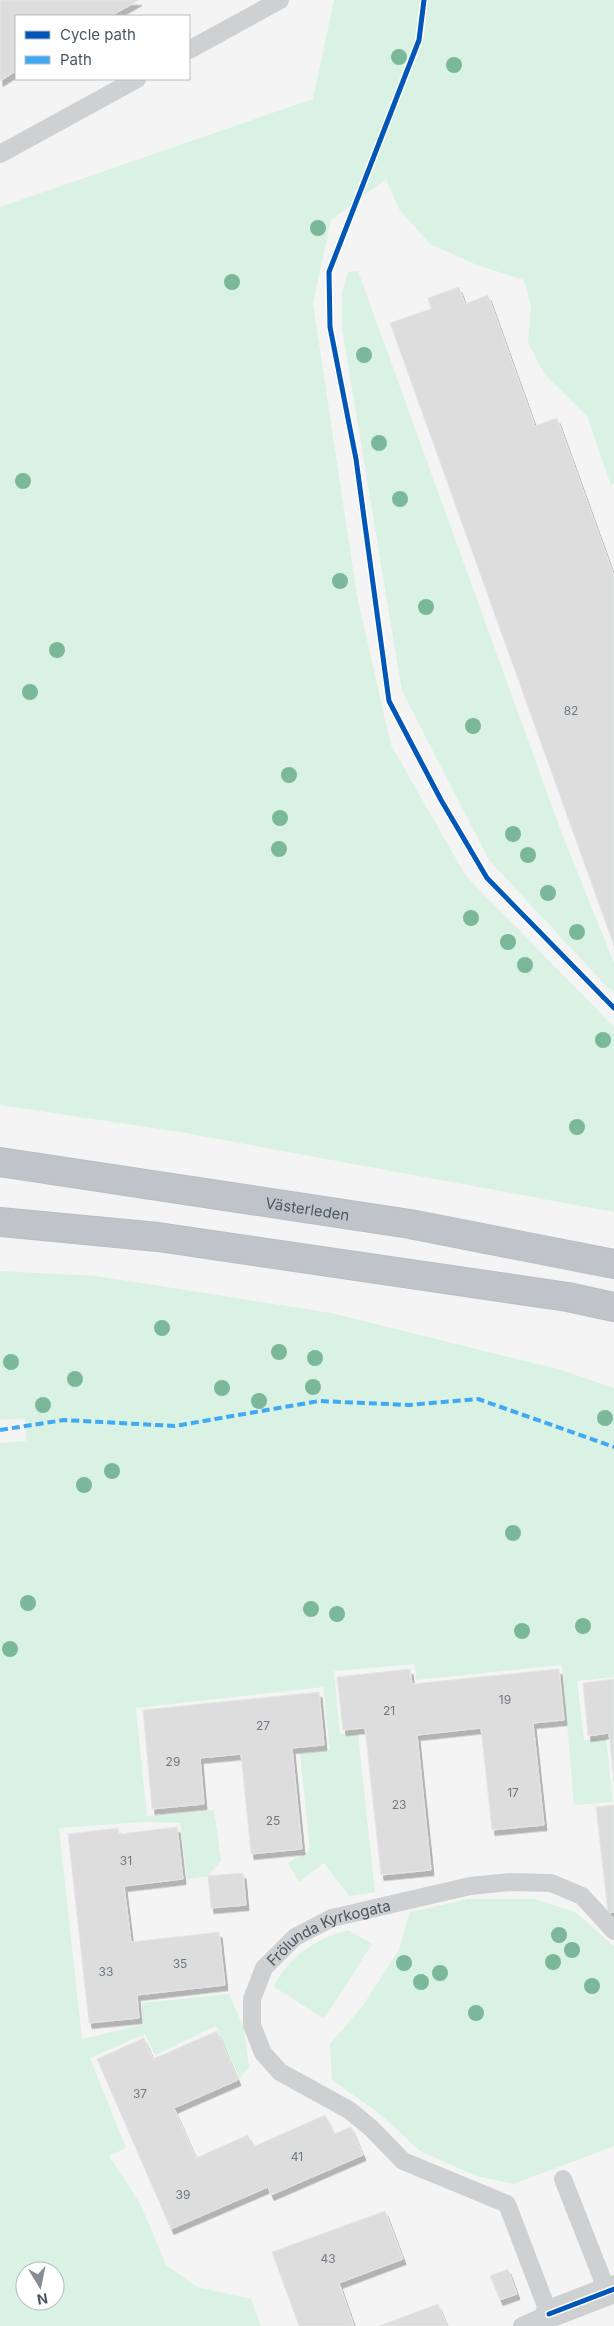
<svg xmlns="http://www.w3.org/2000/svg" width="614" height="2326" font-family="Inter,sans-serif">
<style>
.green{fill:#d9f2e3;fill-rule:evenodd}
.building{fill:#ddddde;stroke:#e5e6e7;filter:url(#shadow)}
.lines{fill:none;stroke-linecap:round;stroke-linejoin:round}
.highway-casing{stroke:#b9bec3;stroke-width:30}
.lane{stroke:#ced0d2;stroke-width:18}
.street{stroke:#ced0d2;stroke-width:28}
.highway{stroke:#bec4c9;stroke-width:28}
.quiet{stroke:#3fa9f5;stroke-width:4;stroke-dasharray:8 4;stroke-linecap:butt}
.cycleway-casing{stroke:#fff;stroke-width:8}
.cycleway{stroke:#0057b8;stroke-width:5}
.tree{fill:#7ab899}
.labels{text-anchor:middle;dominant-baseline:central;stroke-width:5;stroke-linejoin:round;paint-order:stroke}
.number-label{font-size:12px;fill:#707881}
.street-label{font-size:15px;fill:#4a5661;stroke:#fff}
</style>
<defs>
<filter id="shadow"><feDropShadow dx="3" dy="5.5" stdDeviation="0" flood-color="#0004"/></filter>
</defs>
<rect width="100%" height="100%" fill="#f4f4f4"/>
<!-- green -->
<g class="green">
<path d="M334 0H614V484L611 485 587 416 545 375 528 343 531 307 524 280 477 265 430 244 399 209 386 179 331 220 313 303 357 596 391 745 466 876 614 1027V1212L180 1132 0 1105V207L313 99Z"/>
<path d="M358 271 562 834 614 963V992L607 987 489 860 402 691 342 328V293L348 272Z"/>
<path d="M0 1271 97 1276 331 1313 558 1369 614 1388V1677L577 1681 584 1740 606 1738 613 1802 574 1805 562 1665 416 1680 415 1664 334 1671 340 1734H358L375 1892 349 1896 324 1863 299 1882 288 1863 310 1850 300 1754 330 1750 323 1687 136 1708 147 1816 214 1810 221 1861 208 1876 187 1879 180 1823 144 1822 59 1828 82 2039 142 2025V2003L229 1994 244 2029 249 2067 240 2078 216 2026 155 2055 145 2034 90 2058 126 2148 109 2156 141 2205 166 2265 197 2287 251 2299 261 2326H0V1443L26 1441 25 1418 0 1420ZM25 2271H55V2301H25Z"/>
<path d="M469 1899H535L575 1912 614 1946V2146L514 2184 476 2176 420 2151 380 2114 332 2080 330 2044 362 2007 399 1950 410 1912Z"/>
<path d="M348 1930 372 1944 324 2019 273 1986C292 1955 313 1940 348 1930Z"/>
</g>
<!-- building -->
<g class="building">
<path d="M0 0H139L111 16H16V71L0 81Z"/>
<path d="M459 287 465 304 488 295 535 426 557 418 614 576V946L390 323 431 309 428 298Z"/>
<path d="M410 1669 412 1684 559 1669 564 1720 533 1723 544 1825 492 1830 481 1728 417 1735 431 1870 381 1875 365 1728 343 1730 337 1677Z"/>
<path d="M614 1679V1782L609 1733 588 1736 583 1683Z"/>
<path d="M319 1692 324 1745 292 1748 302 1849 251 1854 241 1754 200 1758 204 1804 152 1809 143 1710Z"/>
<path d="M614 1805V1912L608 1913 596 1807Z"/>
<path d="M177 1827 183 1879 124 1886 131 1942 219 1932 225 1985 137 1995 139 2018 89 2023 68 1834 118 1828 119 1834Z"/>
<path d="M243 1873 246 1905 211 1908 208 1876Z"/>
<path d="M217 2031 238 2080 174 2108 196 2158 248 2135 253 2147 325 2115 334 2134 351 2127 363 2155 271 2195 268 2187 171 2229 97 2059 144 2038 153 2059Z"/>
<path d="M385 2211 403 2259 339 2283 354 2326H299L272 2252Z"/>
<path d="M508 2269 517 2294 500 2300 490 2276Z"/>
<path d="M438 2304 447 2326H379Z"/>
</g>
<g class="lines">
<defs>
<g id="highway">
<path id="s2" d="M0 1162 410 1224 614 1264"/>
<path d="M0 1222 158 1237 568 1297 614 1307"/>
</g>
</defs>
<!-- highway casing -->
<use href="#highway" class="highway-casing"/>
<!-- lane -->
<g class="lane">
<path d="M189 50 280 0"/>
<path d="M0 154 137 79"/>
<path d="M563 2179 607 2291"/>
<path id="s1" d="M522 2326 549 2314 507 2204 403 2161 371 2128 349 2110 280 2072 263 2053 252 2025V1999L264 1968 295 1937 332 1918 470 1886 510 1882 551 1883 582 1896 614 1931"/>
</g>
<!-- street -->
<path class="street" d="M549 2314 614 2289"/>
<!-- highway -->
<use href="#highway" class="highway"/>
<!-- quiet -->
<path class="quiet" d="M0 1430 64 1420 175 1426 319 1401 409 1405 478 1399 614 1447"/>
<defs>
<g id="cycleway">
<path d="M424 0 419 40 329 272 330 327 356 459 389 701 441 800 487 878 614 1008"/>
<path d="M549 2314 614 2289"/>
</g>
</defs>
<!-- cycleway casing -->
<use href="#cycleway" class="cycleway-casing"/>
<!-- cycleway -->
<use href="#cycleway" class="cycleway"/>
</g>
<!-- trees -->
<g class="tree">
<circle cx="399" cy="57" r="8"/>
<circle cx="454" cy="65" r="8"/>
<circle cx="318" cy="228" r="8"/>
<circle cx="232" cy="282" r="8"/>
<circle cx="364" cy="355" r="8"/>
<circle cx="379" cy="443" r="8"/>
<circle cx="23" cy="481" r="8"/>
<circle cx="400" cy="499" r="8"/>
<circle cx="340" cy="581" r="8"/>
<circle cx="426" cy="607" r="8"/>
<circle cx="57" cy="650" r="8"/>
<circle cx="30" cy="692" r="8"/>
<circle cx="473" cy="726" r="8"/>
<circle cx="289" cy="775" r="8"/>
<circle cx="280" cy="818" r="8"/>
<circle cx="513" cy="834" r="8"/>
<circle cx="279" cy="849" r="8"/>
<circle cx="528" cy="855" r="8"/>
<circle cx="548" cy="893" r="8"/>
<circle cx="471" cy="918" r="8"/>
<circle cx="577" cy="932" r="8"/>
<circle cx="508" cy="942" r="8"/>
<circle cx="525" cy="965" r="8"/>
<circle cx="603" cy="1040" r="8"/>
<circle cx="577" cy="1127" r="8"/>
<circle cx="162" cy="1328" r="8"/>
<circle cx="279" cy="1352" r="8"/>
<circle cx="315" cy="1358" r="8"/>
<circle cx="11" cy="1362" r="8"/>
<circle cx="75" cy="1379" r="8"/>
<circle cx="313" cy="1387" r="8"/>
<circle cx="222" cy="1388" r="8"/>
<circle cx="259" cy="1401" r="8"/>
<circle cx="43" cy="1405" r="8"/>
<circle cx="605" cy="1418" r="8"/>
<circle cx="112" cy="1471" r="8"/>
<circle cx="84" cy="1485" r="8"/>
<circle cx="513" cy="1533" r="8"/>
<circle cx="28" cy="1603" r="8"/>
<circle cx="311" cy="1609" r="8"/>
<circle cx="337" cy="1614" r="8"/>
<circle cx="583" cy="1626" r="8"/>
<circle cx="522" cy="1631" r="8"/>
<circle cx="10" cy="1649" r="8"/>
<circle cx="559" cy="1935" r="8"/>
<circle cx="572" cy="1950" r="8"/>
<circle cx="553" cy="1962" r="8"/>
<circle cx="404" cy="1963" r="8"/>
<circle cx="440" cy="1973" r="8"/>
<circle cx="421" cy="1982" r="8"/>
<circle cx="592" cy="1986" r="8"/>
<circle cx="476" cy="2013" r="8"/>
</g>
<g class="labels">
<!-- number labels -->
<g class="number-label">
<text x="571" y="710">82</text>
<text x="505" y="1699">19</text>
<text x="389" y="1710">21</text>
<text x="263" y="1725">27</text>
<text x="173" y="1761">29</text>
<text x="513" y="1792">17</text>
<text x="399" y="1804">23</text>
<text x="273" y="1820">25</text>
<text x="126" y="1860">31</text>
<text x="180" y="1963">35</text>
<text x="106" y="1971">33</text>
<text x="140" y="2093">37</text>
<text x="297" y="2156">41</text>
<text x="183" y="2194">39</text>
<text x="328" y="2258">43</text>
</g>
<!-- street labels -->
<g class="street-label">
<text stroke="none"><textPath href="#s2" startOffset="311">Västerleden</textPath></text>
<text stroke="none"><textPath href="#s1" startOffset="604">Frölunda Kyrkogata</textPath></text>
</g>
</g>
<!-- legend -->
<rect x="15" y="15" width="175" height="65" fill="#ffffff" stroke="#b7bbc0"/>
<rect x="25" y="31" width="25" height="8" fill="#0057b8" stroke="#b7bbc0"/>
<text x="60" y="40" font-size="15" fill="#4a5661">Cycle path</text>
<rect x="25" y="56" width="25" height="8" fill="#3fa9f5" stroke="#b7bbc0"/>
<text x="60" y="65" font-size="15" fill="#4a5661">Path</text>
<!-- north arrow -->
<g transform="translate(40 2286) rotate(170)"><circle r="24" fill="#ffffff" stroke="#b7bbc0"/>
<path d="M0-4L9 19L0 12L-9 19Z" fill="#868d94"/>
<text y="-8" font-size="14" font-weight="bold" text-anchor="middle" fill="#4a5661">N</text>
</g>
</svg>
